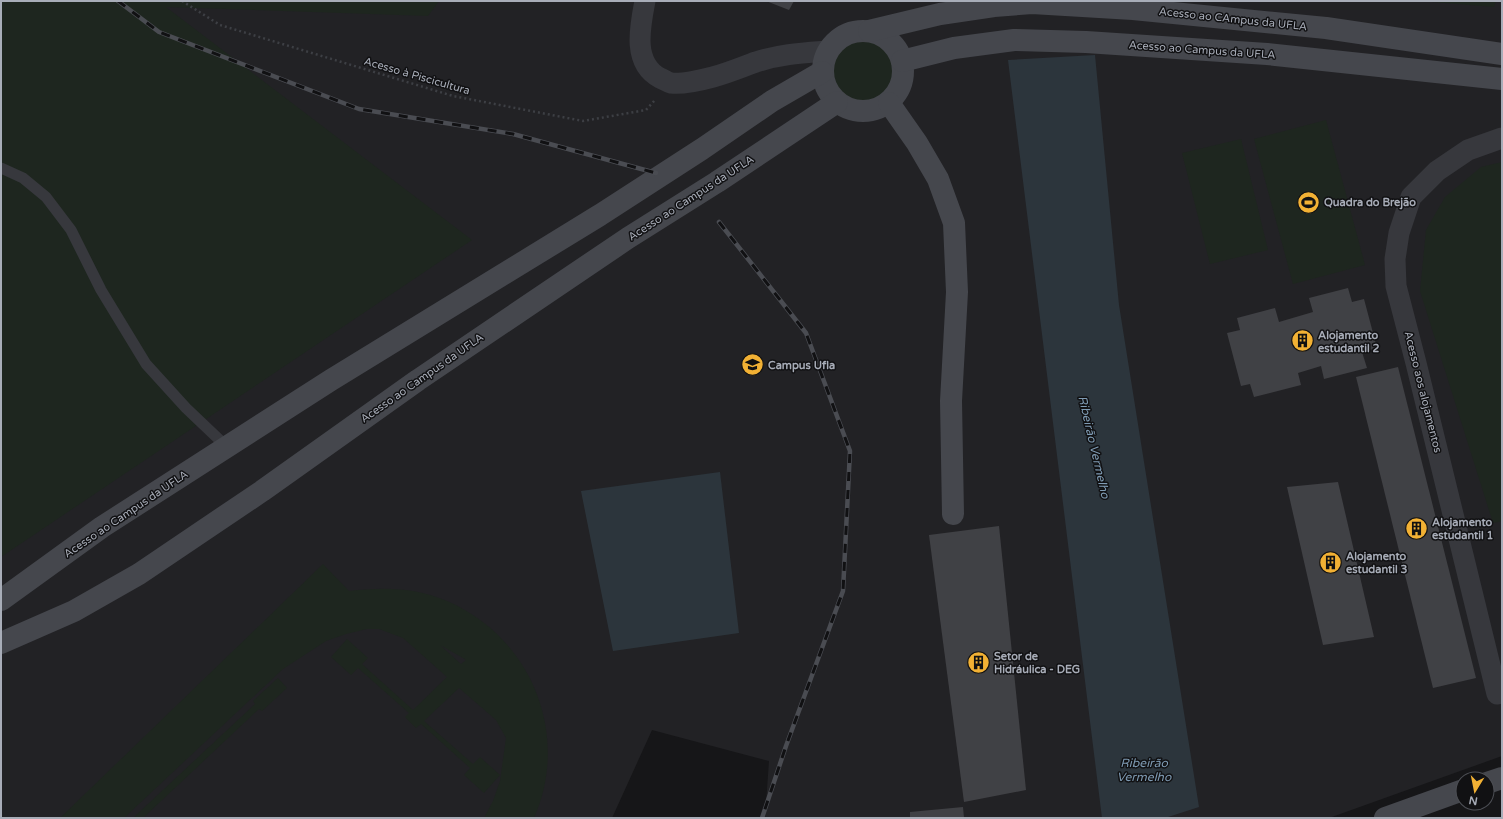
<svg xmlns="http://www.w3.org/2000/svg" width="1503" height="819" font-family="'Varela Round',sans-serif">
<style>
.built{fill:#222225}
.green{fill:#1e261f;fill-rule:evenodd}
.water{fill:#2c353c}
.building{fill:#404145}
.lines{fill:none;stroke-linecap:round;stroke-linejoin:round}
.path{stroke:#3d3f44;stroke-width:2.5;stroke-dasharray:2 3;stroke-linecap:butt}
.lane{stroke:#37383d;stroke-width:11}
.street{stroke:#37383d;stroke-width:21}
.secondary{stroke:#45474d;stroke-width:22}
.rail-casing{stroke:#4a4c52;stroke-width:4.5}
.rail{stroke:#111113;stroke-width:3;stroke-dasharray:9;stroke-linecap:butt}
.labels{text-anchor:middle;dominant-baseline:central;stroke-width:3;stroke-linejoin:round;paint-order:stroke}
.street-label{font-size:11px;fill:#a8adb8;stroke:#111113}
.poi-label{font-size:11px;font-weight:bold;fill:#a8adb8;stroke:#111113;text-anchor:start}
.water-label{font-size:12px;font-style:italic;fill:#7f9bb3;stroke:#111113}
</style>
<rect width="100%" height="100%" fill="#161618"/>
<!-- built -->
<path class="built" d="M1 1H1502V756L1329 818H765L769 761 652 730 612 818H1Z"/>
<!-- green -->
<g class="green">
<path d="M1 1H439L428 16 166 7 472 240 1 557Z"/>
<path d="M1420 1H1496L1494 7Z"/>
<path d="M850 39 881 40 898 61 894 90 868 107 846 103 829 82V56Z"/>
<path d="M1326 120 1365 265 1293 284 1254 139Z"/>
<path d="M1241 139 1268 250 1210 264 1182 153Z"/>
<path d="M1502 162V521L1493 523 1420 291 1426 230 1445 197 1481 167Z"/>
<path d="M323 564 349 591C383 587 415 587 447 601 531 637 571 734 534 818H484L493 801 500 781 506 738 496 720 459 688 424 721 473 764 480 757 500 775 484 793 464 775 470 768 421 724 416 728 405 717 409 713 358 668 351 675 331 657 347 639 368 658 362 664 413 710 447 677 403 638 379 629H367L346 634 326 641 283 669 124 818H60ZM440 645 463 658 466 660 461 664Z"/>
<path d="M278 678 287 688 262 711 259 709 143 818H133L255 704 253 701Z"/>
</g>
<!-- water -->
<g class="water">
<path d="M1095 55 1119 305 1199 807 1165 818H1102L1008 60Z"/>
<path d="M720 472 739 633 613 651 581 491Z"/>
</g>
<!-- building -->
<g class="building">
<path d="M766 1H794L789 10Z"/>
<path d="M1348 288 1352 302 1364 299 1377 348 1362 352 1367 368 1324 379 1321 366 1298 373 1301 385 1254 397 1250 384 1241 386 1227 333 1240 330 1237 318 1275 308 1279 322 1313 312 1309 298Z"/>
<path d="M1398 367 1476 678 1433 688 1356 377Z"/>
<path d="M1338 482 1374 637 1323 645 1287 487Z"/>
<path d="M999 526 1026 790 964 802 929 535Z"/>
<path d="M963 807 964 818H910V812Z"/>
</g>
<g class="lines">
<!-- path -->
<path class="path" d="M182 1 220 25 453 96 583 121 646 110 655 100"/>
<!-- lane -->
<path class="lane" d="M1 168 23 178 46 197 71 230 101 290 146 364 186 408 227 447"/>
<!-- street -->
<g class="street">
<path d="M645 1C640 27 632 63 660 78 663 79 667 82 671 83 682 84 702 80 713 77 728 73 742 67 756 62 781 54 802 53 828 51"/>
<path d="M1497 694 1416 363 1396 286 1395 259 1399 233 1411 197 1437 171 1468 150 1502 138"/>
</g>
<!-- secondary -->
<g class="secondary">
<circle cx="863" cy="71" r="40"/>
<path d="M869 31 940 14 994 6 1032 3 1133 9 1326 28 1502 54"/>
<path d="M902 61 954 48 1014 40 1086 42 1267 54 1502 79"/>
<path d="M889 103 917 143 938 179 954 223 957 292 951 401 953 514"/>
<path d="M1 600 102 527 331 380 600 215 702 149 772 101 822 72"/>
<path d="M1 643 74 611 139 574 262 491 418 380 628 238 717 182 837 102"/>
<path d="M1487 783 1502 778"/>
<path d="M1385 818 1463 790"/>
</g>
<defs>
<g id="rail">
<path d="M118 1 159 32 359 109 513 134 656 173"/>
<path d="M719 222 806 333 850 451 843 591 786 746 762 818"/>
</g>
</defs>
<!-- rail casing -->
<use href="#rail" class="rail-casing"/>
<!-- rail -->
<use href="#rail" class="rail"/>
</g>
<!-- icons -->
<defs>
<symbol id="stadium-disc" viewBox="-11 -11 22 22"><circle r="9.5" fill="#f2b134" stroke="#111113"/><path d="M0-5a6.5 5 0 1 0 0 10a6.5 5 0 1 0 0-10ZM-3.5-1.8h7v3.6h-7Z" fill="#111"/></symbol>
<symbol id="building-disc" viewBox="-11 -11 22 22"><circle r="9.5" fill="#f2b134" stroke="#111113"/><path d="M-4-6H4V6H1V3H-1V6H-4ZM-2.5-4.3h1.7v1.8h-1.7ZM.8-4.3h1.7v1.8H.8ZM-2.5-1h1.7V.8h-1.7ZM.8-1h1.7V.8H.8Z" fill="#111"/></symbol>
<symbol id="university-disc" viewBox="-11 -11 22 22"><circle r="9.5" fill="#f2b134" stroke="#111113"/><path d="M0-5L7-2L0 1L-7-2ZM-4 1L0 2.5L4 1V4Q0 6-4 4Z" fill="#111"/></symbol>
</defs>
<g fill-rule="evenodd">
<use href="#stadium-disc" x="1296" y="190" width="25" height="25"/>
<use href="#building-disc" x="1290" y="328" width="25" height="25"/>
<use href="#university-disc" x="740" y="352" width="25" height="25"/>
<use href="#building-disc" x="1404" y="516" width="25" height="25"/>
<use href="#building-disc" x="1318" y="550" width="25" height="25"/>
<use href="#building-disc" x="966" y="650" width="25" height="25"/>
</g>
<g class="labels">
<!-- street labels -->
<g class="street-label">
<text transform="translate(1233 19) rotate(6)">Acesso ao CAmpus da UFLA</text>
<text transform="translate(1202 50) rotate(4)">Acesso ao Campus da UFLA</text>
<text transform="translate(417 76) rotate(16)">Acesso à Piscicultura</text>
<text transform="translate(691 198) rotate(-33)">Acesso ao Campus da UFLA</text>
<text transform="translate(422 378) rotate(-35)">Acesso ao Campus da UFLA</text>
<text transform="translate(1423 392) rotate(76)">Acesso aos alojamentos</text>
<text transform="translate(126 514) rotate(-34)">Acesso ao Campus da UFLA</text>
</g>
<!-- poi labels -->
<g class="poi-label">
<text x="1324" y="202">Quadra do Brejão</text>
<text x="1318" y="335">Alojamento<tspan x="1318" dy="13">estudantil 2</tspan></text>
<text x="768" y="365">Campus Ufla</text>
<text x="1432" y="522">Alojamento<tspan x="1432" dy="13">estudantil 1</tspan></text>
<text x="1346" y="556">Alojamento<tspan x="1346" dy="13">estudantil 3</tspan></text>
<text x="994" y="656">Setor de<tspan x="994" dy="13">Hidráulica - DEG</tspan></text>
</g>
<!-- water labels -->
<g class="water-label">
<text transform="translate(1094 447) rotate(77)">Ribeirão Vermelho</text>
<text x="1144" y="763">Ribeirão<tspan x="1144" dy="14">Vermelho</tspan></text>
</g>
</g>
<!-- border -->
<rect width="1503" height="819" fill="none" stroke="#a8adb8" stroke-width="4"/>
<!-- north arrow -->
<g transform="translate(1475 791) rotate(190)"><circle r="19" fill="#111113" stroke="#4d4f55"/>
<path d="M0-3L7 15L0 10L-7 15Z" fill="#f2b134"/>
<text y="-6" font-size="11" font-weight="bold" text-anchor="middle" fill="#a8adb8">N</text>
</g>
</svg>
